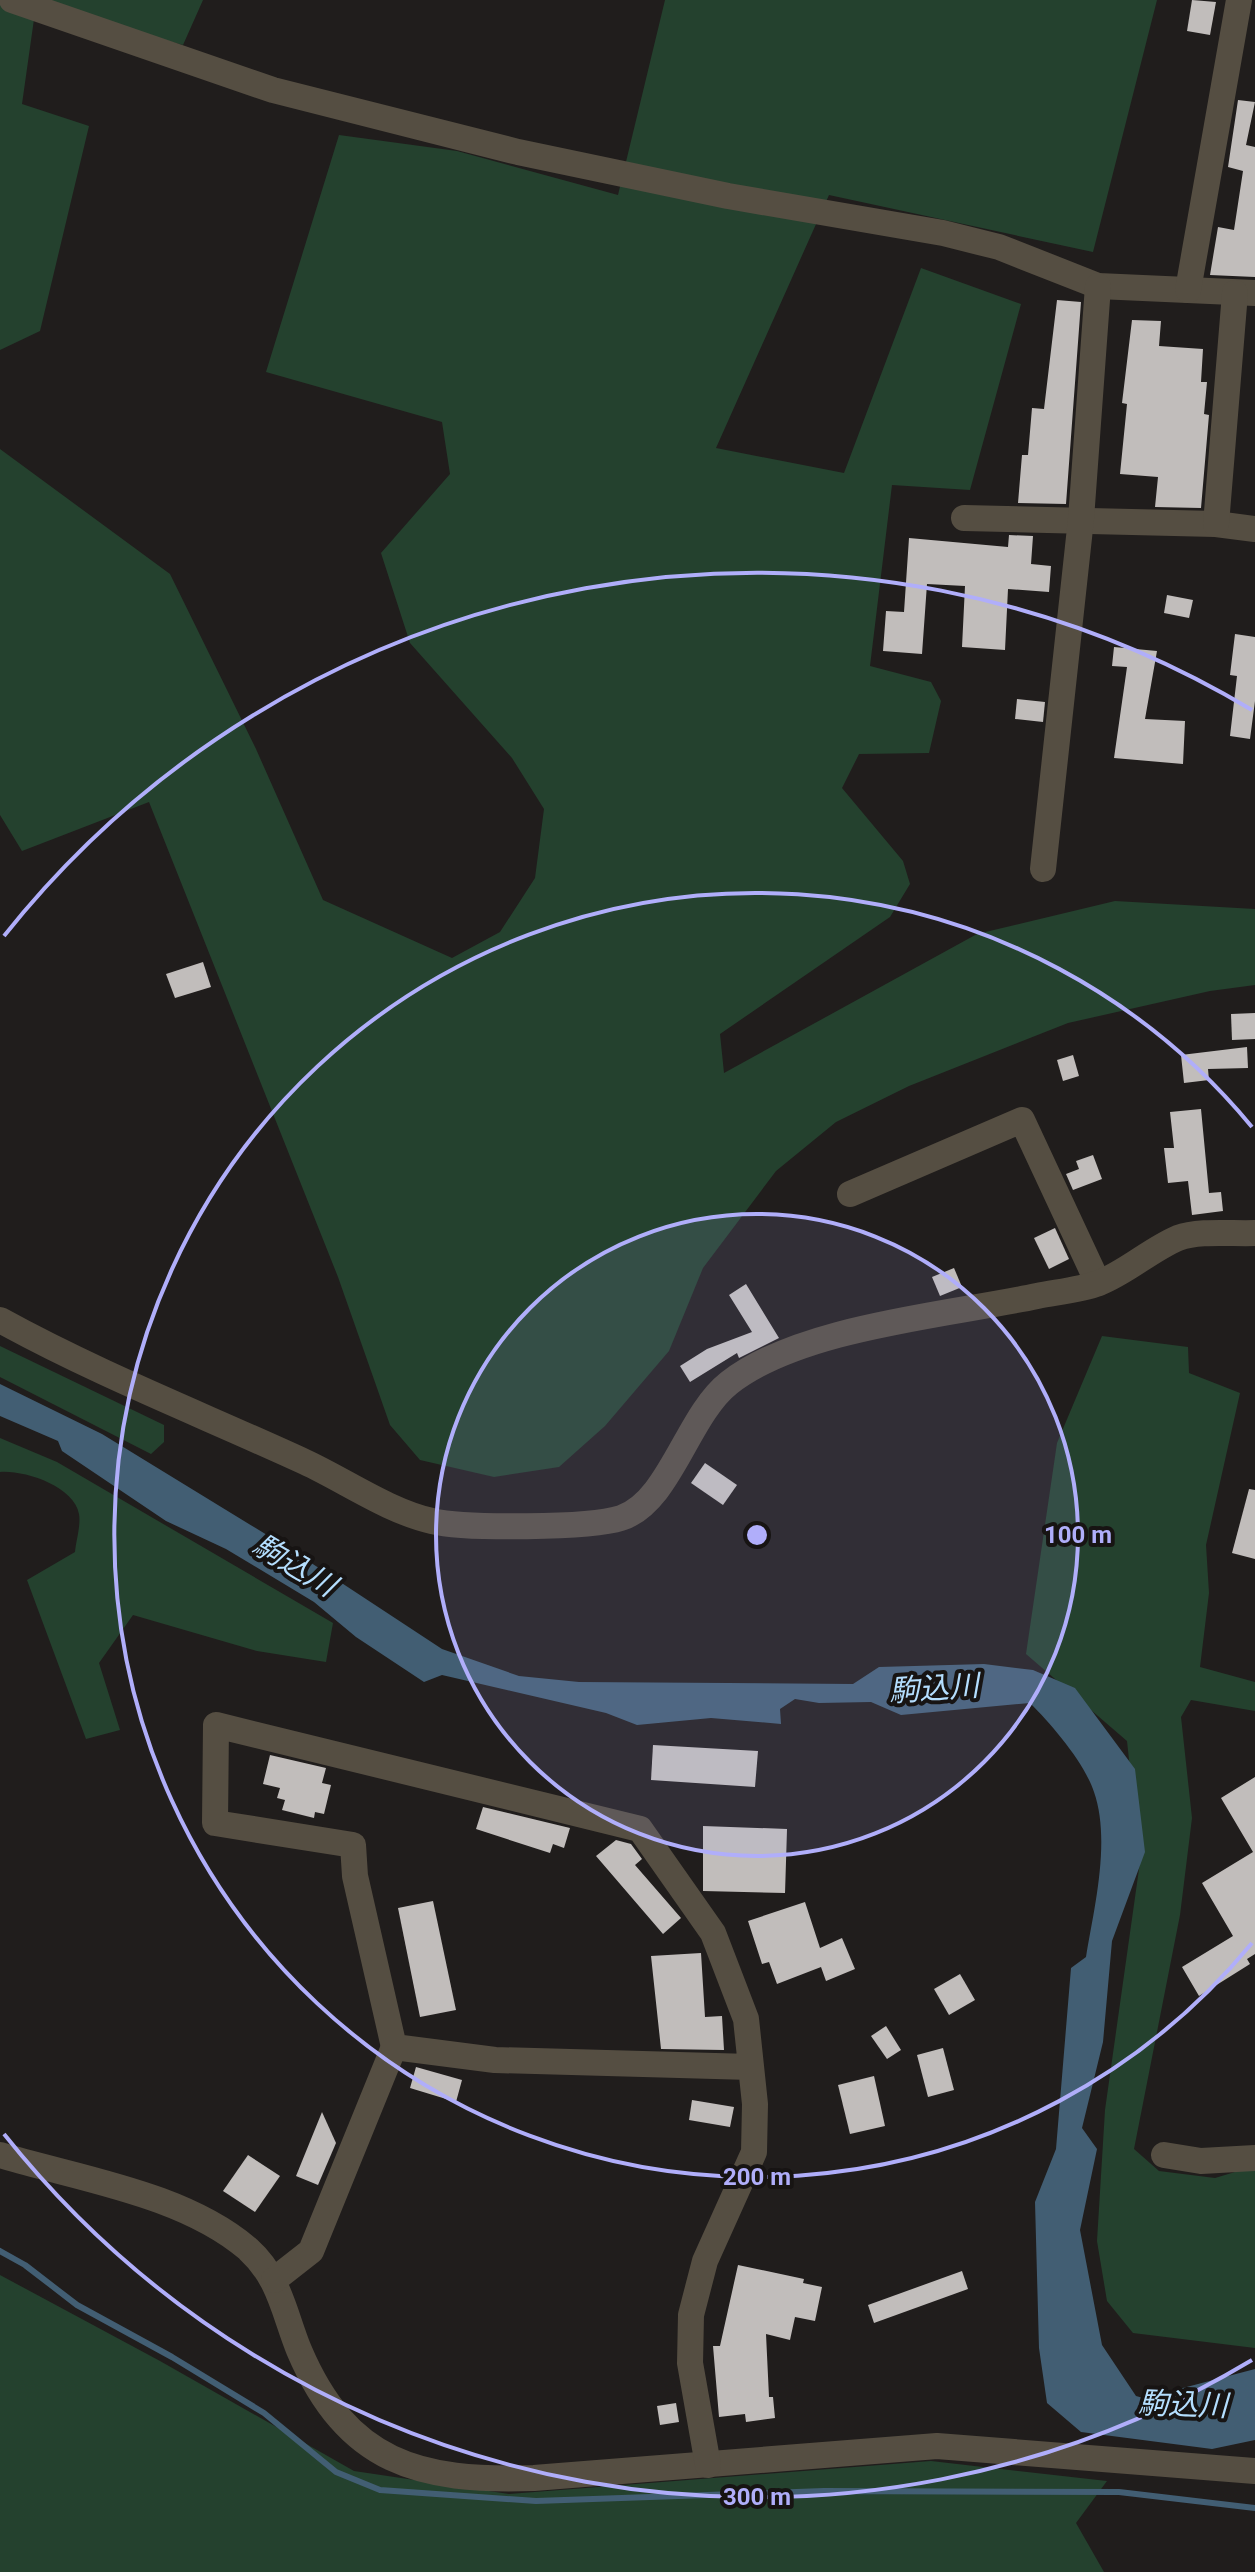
<svg xmlns="http://www.w3.org/2000/svg" width="1255" height="2572" font-family="Roboto,'Noto Sans JP',sans-serif">
<style>
.green{fill:#24412e}
.water{fill:#425e73}
.lines{fill:none;stroke-linecap:round;stroke-linejoin:round}
.stream{stroke:#425e73;stroke-width:6}
.building{fill:#c1bdbb}
.minor{stroke:#554e42;stroke-width:26}
.ring{fill:none;stroke:#b0aefa;stroke-width:4}
.labels{text-anchor:middle;dominant-baseline:central;stroke-width:8;stroke-linejoin:round;paint-order:stroke}
.water-label{font-size:30px;font-style:italic;fill:#b4defe;stroke:#171413}
.centre{fill:#b0aefa;stroke:#171413;stroke-width:4}
.ring-label{font-size:24px;text-anchor:middle;font-weight:bold;fill:#b0aefa;stroke:#171413;stroke-width:8;stroke-linejoin:round;paint-order:stroke}
</style>
<rect width="100%" height="100%" fill="#201d1c"/>
<!-- green -->
<g class="green">
<path d="M0 0H203L183 45 36 5 22 104 89 126 40 331 0 350Z"/>
<path d="M665 0H1157L1093 252 829 195 716 448 844 473 921 268 1021 304 970 490 892 485 870 666 931 682 941 701 929 753 859 754 842 788 903 861 910 884 890 917 720 1034 724 1073 977 934 1115 901 1255 909V985L1210 991 1068 1023 909 1086 836 1122 776 1171 703 1268 669 1351 605 1426 559 1467 494 1477 420 1460 390 1425 338 1277 149 802 22 851 0 815V449L170 574 256 749 323 900 452 958 500 932 535 878 544 809 512 758 410 643 381 553 450 474 442 422 266 372 339 135 457 151 618 195Z"/>
<path d="M1102 1336 1188 1347 1189 1373 1240 1393 1206 1545 1209 1593 1200 1667 1255 1682V1711L1191 1700 1181 1717 1192 1818 1180 1915 1134 2149 1159 2171 1215 2178 1255 2166V2348L1133 2333 1107 2301 1097 2241 1105 2110 1140 1862 1127 1741 1026 1654 1057 1443Z"/>
<path d="M0 1346 164 1425V1442L151 1454 0 1377Z"/>
<path d="M0 1438 57 1462 333 1623 326 1662 257 1651 133 1615 99 1663 120 1730 86 1739 27 1580 75 1552C76 1541 81 1525 79 1514 74 1486 24 1470 0 1472Z"/>
<path d="M0 2275 160 2361 354 2471 509 2494 931 2461 1107 2481 1076 2523 1104 2572H0Z"/>
</g>
<!-- water -->
<path class="water" d="M0 1384 102 1434 293 1551 442 1649 519 1676 579 1682 853 1684 879 1667 984 1664 1033 1670 1075 1688 1135 1769 1145 1852 1112 1941 1103 2042 1082 2128 1097 2149 1080 2230 1102 2345 1136 2396 1154 2401 1179 2389 1255 2369V2440L1212 2449 1081 2432 1047 2403 1039 2348 1035 2202 1056 2149 1071 1968 1086 1957C1094 1908 1111 1841 1094 1792 1084 1762 1052 1725 1030 1703L901 1715 871 1702 819 1703 795 1699 780 1709 781 1724 711 1718 637 1725 606 1713 442 1675 424 1682 356 1637 314 1602 226 1549 166 1521 62 1451 58 1441 0 1416Z"/>
<g class="lines">
<!-- stream -->
<path class="stream" d="M0 2251 25 2265 77 2305 172 2357 264 2413 336 2472 380 2490 536 2501 824 2491 1119 2492 1255 2508"/>
</g>
<!-- building -->
<g class="building">
<path d="M1192 0 1216 2 1210 35 1187 31Z"/>
<path d="M1238 100 1255 102 1246 145 1255 147V277L1210 275 1218 227 1234 230 1243 171 1228 167Z"/>
<path d="M1057 300 1081 302 1066 504 1018 503 1022 455H1028L1032 408 1044 409Z"/>
<path d="M1132 320 1161 321 1159 346 1203 349 1201 382H1207L1204 414 1209 415 1201 508 1155 507 1158 477 1120 474 1127 404 1122 403Z"/>
<path d="M1009 535 1033 536 1031 564 1051 566 1049 592 1008 589 1005 650 962 647 965 586 927 584 922 654 883 651 886 611 904 612 909 538 1008 547Z"/>
<path d="M1167 595 1193 600 1189 618 1164 613Z"/>
<path d="M1235 634 1255 637V701L1250 739 1230 736 1237 676 1230 675Z"/>
<path d="M1114 647 1157 651 1145 719 1185 721 1183 764 1114 758 1127 667 1112 666Z"/>
<path d="M1017 699 1045 702 1043 722 1015 719Z"/>
<path d="M203 962 211 987 175 998 166 974Z"/>
<path d="M1255 1013V1039L1232 1040 1231 1014Z"/>
<path d="M1247 1047 1248 1068 1208 1069 1209 1080 1184 1083 1181 1055Z"/>
<path d="M1073 1055 1079 1076 1063 1081 1057 1060Z"/>
<path d="M1201 1109 1209 1193 1221 1192 1223 1211 1192 1215 1188 1181 1168 1183 1164 1148H1174L1170 1112Z"/>
<path d="M1093 1155 1102 1179 1073 1190 1066 1174 1079 1169 1076 1161Z"/>
<path d="M1055 1228 1069 1259 1049 1269 1034 1238Z"/>
<path d="M954 1268 962 1287 940 1296 932 1277Z"/>
<path d="M746 1284 779 1338 739 1358 737 1353 690 1382 680 1366 707 1349 752 1332 729 1295Z"/>
<path d="M705 1463 737 1485 723 1505 691 1483Z"/>
<path d="M1249 1489 1255 1490V1559L1232 1553Z"/>
<path d="M653 1745 758 1751 755 1787 651 1780Z"/>
<path d="M270 1755 326 1768 322 1783 331 1785 324 1814 315 1812 314 1818 282 1810 285 1800 277 1798 280 1788 263 1784Z"/>
<path d="M1255 1777V1954L1247 1959 1250 1964 1199 1996 1182 1967 1233 1936 1202 1883 1253 1852 1221 1798Z"/>
<path d="M483 1807 570 1828 564 1848 553 1844 550 1853 476 1829Z"/>
<path d="M703 1826 787 1829 785 1893 703 1891Z"/>
<path d="M616 1840 631 1844 642 1859 635 1865 681 1918 663 1934 596 1856Z"/>
<path d="M433 1901 456 2010 420 2017 398 1908Z"/>
<path d="M805 1902 820 1948 842 1938 855 1969 826 1981 821 1967 777 1984 769 1962 762 1964 748 1921Z"/>
<path d="M701 1953 705 2017 722 2016 724 2050 661 2049 651 1956Z"/>
<path d="M960 1974 975 2000 949 2015 934 1989Z"/>
<path d="M886 2026 901 2050 887 2059 871 2036Z"/>
<path d="M943 2048 954 2090 928 2097 917 2055Z"/>
<path d="M416 2067 462 2080 456 2102 410 2088Z"/>
<path d="M874 2076 885 2126 850 2134 838 2085Z"/>
<path d="M692 2100 734 2107 730 2127 689 2120Z"/>
<path d="M322 2112 336 2143 318 2185 296 2176Z"/>
<path d="M248 2155 280 2176 255 2212 223 2191Z"/>
<path d="M738 2265 804 2279 803 2283 822 2287 815 2321 795 2317 790 2340 766 2334 769 2397H773L775 2418 746 2422 745 2414 719 2417 713 2346H720Z"/>
<path d="M962 2271 968 2289 874 2323 868 2305Z"/>
<path d="M676 2403 679 2422 660 2425 657 2406Z"/>
</g>
<g class="lines">
<!-- minor -->
<g class="minor">
<path d="M12 0 273 90 518 152 728 196 943 233 999 247 1098 286 1255 293"/>
<path d="M1188 290 1239 0"/>
<path d="M964 518 1216 524 1255 529"/>
<path d="M1216 524 1235 293"/>
<path d="M1043 869 1081 519 1098 286"/>
<path d="M850 1194 1022 1120 1098 1283"/>
<path d="M0 1320C98 1374 203 1415 305 1462 346 1481 388 1511 432 1521 464 1529 590 1528 621 1518 670 1502 687 1416 729 1383 800 1327 948 1315 1037 1296 1057 1292 1080 1290 1099 1283 1127 1272 1150 1250 1178 1238 1199 1230 1232 1234 1255 1233"/>
<path d="M0 2155C80 2179 184 2194 248 2249 280 2278 284 2313 299 2350 347 2463 419 2482 534 2478L937 2446 1255 2471"/>
<path d="M1164 2155 1201 2161 1255 2158"/>
<path d="M274 2280 311 2251 394 2047"/>
<path d="M708 2465 690 2363 691 2315 705 2261 754 2152 755 2104 746 2019 713 1933 640 1829 216 1725 215 1823 353 1845 355 1876 394 2047 495 2060 751 2067"/>
</g>
</g>
<!-- distance rings -->
<circle cx="757" cy="1535" r="321" fill="#b0aefa" fill-opacity=".12"/>
<g class="ring">
<circle cx="757" cy="1535" r="321"/>
<path d="M1252 1943A642 642 0 1 1 1252 1127"/>
<path d="M1252 2360A962 962 0 0 1 4 2134M4 936A962 962 0 0 1 1252 710"/>
</g>
<g class="labels">
<!-- water labels -->
<g class="water-label">
<text transform="translate(295 1565) rotate(31)">駒込川</text>
<text transform="translate(934 1688) rotate(-4)">駒込川</text>
<text transform="translate(1183 2404) rotate(2)">駒込川</text>
</g>
</g>
<circle cx="757" cy="1535" r="12" class="centre"/>
<g class="ring-label">
<text x="1078" y="1543">100 m</text>
<text x="757" y="2185">200 m</text>
<text x="757" y="2505">300 m</text>
</g>
</svg>
